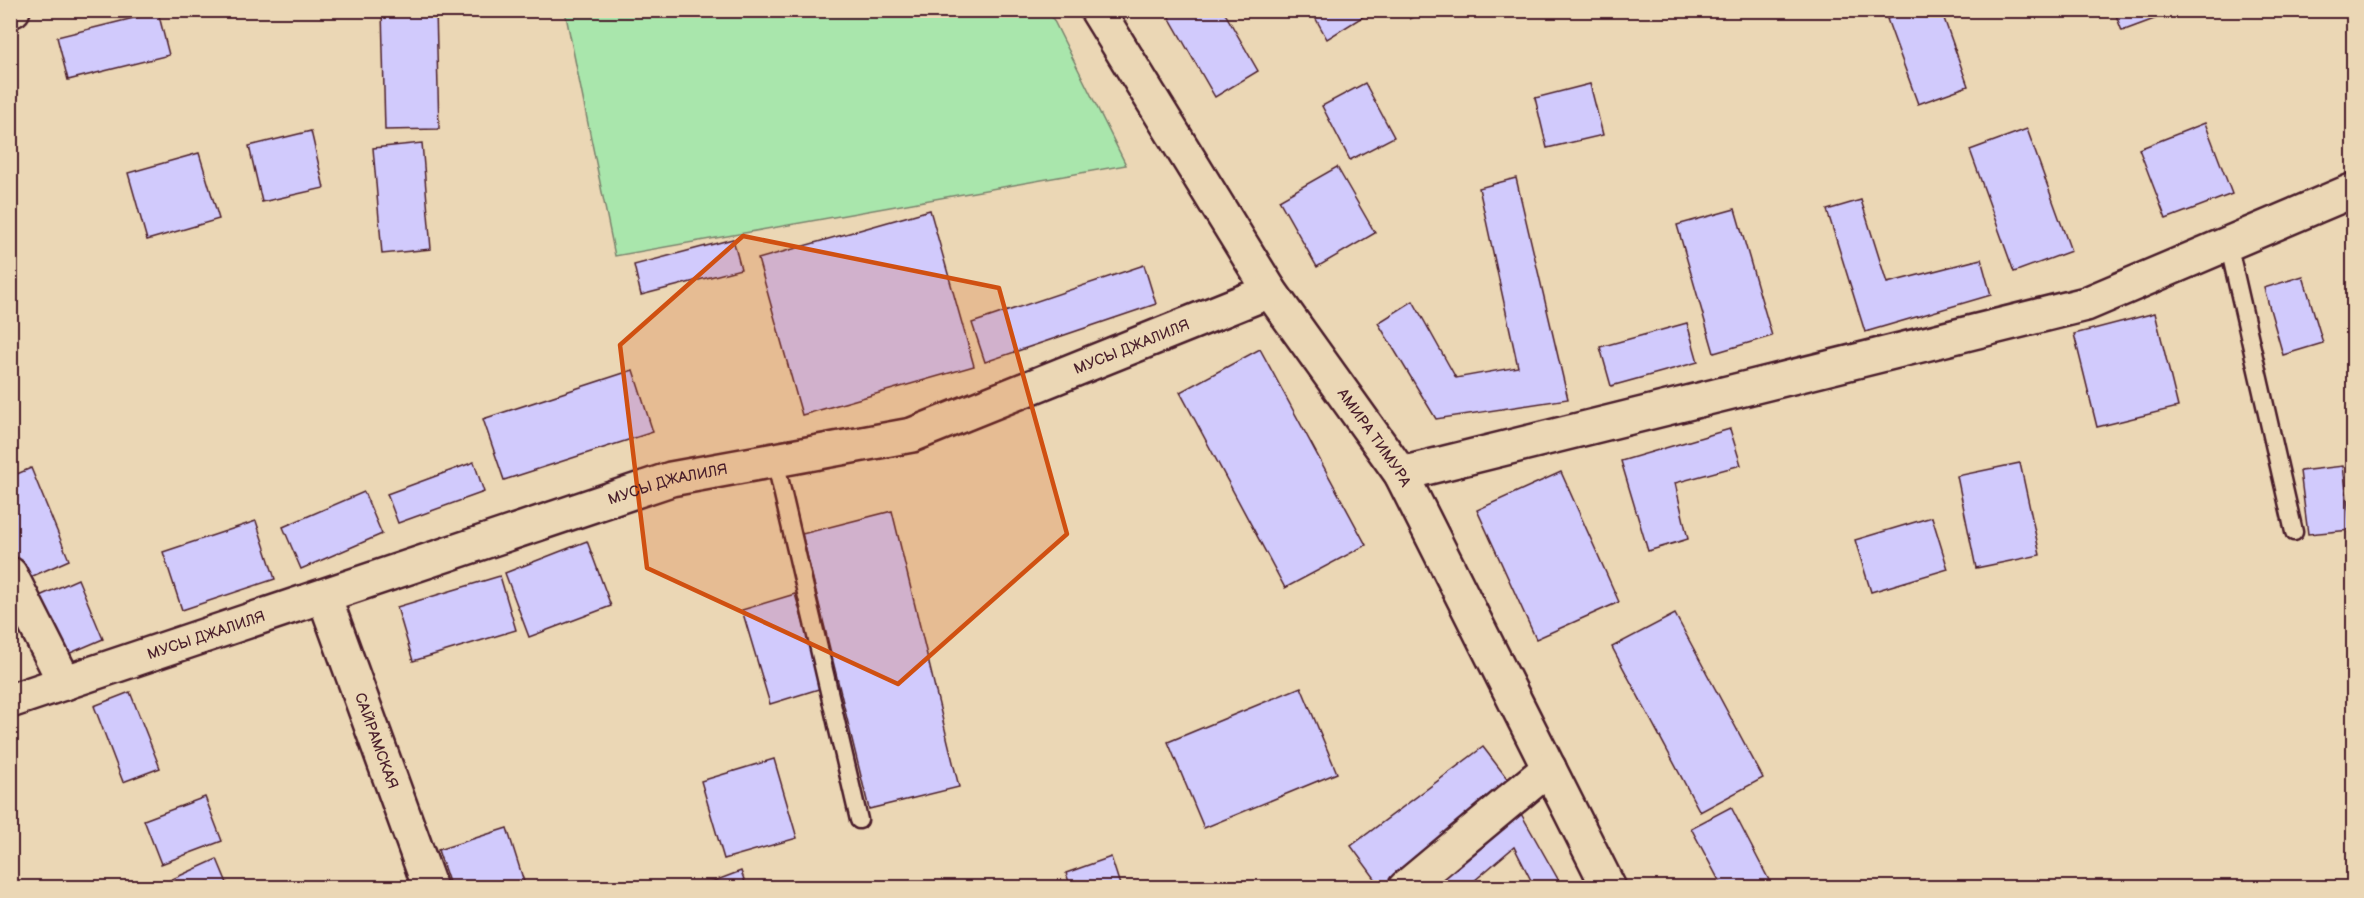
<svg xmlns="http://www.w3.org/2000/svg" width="2364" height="898" font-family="'Balsamiq Sans',sans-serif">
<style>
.green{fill:#a9e6ac;stroke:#7a826c;stroke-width:1.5}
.building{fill:#d1cafc;stroke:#4a1f2b;stroke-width:1.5}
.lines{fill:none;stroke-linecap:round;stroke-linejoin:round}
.lane-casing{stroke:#4a1f2b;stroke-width:21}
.street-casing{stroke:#4a1f2b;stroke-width:38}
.lane{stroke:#ebd7b5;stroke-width:16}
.street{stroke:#ebd7b5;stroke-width:33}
.marked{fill:#d05011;fill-opacity:0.2;stroke:#d05011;stroke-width:4.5;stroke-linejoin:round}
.labels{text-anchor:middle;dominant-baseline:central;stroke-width:4.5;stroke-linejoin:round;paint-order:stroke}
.street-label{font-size:15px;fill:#4a1f2b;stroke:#ebd7b5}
</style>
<rect width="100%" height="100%" fill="#ebd7b5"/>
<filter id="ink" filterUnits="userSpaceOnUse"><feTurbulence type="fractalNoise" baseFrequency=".0167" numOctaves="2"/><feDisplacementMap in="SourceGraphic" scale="12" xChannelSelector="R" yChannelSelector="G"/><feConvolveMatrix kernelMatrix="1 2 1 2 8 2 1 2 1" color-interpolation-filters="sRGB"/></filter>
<g filter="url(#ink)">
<!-- green -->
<path class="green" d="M565 11H1049L1126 165 615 256Z"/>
<!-- building -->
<g class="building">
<path d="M382 10H436L439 129 385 130Z"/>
<path d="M1165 10H1223L1258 71 1215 97Z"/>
<path d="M1311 10H1361L1364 16 1327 39Z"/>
<path d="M1406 10H1428L1410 19Z"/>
<path d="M1911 10H1941L1968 86 1918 104 1887 19Z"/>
<path d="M2114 10H2172L2173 12 2122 31Z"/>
<path d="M158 12 169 55 68 80 57 37Z"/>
<path d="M1365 83 1394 137 1350 160 1322 106Z"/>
<path d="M1590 84 1603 135 1547 148 1535 98Z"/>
<path d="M2205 123 2232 194 2166 219 2139 149Z"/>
<path d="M2027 129 2071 251 2014 272 1970 150Z"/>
<path d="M311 131 324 188 262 202 249 146Z"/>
<path d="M422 143 431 249 382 254 373 148Z"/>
<path d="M199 153 219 219 147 240 128 173Z"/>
<path d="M1337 167 1375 233 1317 267 1279 200Z"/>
<path d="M1516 178 1568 399 1436 419 1378 323 1413 301 1456 378 1518 367 1479 188Z"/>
<path d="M1861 200 1887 283 1981 259 1991 295 1865 332 1827 210Z"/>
<path d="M1735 209 1772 336 1714 353 1677 225Z"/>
<path d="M930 210 974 366 802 415 758 259Z"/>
<path d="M733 239 741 269 641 295 634 265Z"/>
<path d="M1144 265 1156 304 985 362 972 323Z"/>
<path d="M2303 276 2323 343 2283 355 2264 288Z"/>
<path d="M2155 313 2178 407 2097 427 2074 334Z"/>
<path d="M1687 323 1698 362 1611 386 1600 347Z"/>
<path d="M1260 349 1366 545 1285 588 1180 392Z"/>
<path d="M633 370 653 432 504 480 483 419Z"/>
<path d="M1730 429 1741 465 1675 483 1688 539 1648 551 1621 461Z"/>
<path d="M474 462 484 492 398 523 387 494Z"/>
<path d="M2020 463 2040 555 1976 568 1957 476Z"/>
<path d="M2343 466 2351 530 2308 534 2300 471Z"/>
<path d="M31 468 69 560 26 579 10 542V477Z"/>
<path d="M1561 472 1619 602 1536 639 1477 510Z"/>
<path d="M364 492 382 534 301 569 283 527Z"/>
<path d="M892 511 959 787 869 809 802 534Z"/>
<path d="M1932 517 1948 569 1871 592 1855 540Z"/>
<path d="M256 521 275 579 182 610 163 552Z"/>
<path d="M587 541 611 606 529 637 505 573Z"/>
<path d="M500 576 516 630 413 661 397 607Z"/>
<path d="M78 579 103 639 61 657 35 598Z"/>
<path d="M795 594 822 688 770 704 742 610Z"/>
<path d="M1675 614 1763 778 1700 812 1612 647Z"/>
<path d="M1301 687 1337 773 1204 828 1168 742Z"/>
<path d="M130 692 160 768 123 782 94 706Z"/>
<path d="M1483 747 1516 790 1387 888H1382L1351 846Z"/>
<path d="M774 759 797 838 724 859 701 781Z"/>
<path d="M205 797 222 841 161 864 144 820Z"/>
<path d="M1731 807 1773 888H1723L1691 828Z"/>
<path d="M1520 812 1563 888H1535L1514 847 1467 887 1426 888Z"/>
<path d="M507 828 526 888H451L438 850Z"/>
<path d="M1111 857 1121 888H1071L1066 873Z"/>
<path d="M217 859 229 888H168L166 882Z"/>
<path d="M741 871 747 888H696Z"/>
</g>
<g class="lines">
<defs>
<g id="lane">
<path d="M2228 243 2294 532"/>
<path d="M775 460 859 820"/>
</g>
<g id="street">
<path id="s1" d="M1097 10 1270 291 1401 474 1609 888"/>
<path d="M10 11 13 10"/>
<path d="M1401 474 2086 304 2354 190"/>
<path d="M10 574 65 683"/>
<path id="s2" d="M324 596 430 888"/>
<path id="s3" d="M10 701 671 479 912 435 1270 291"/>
<path d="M1405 888 1549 768"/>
</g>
</defs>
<!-- lane casing -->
<use href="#lane" class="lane-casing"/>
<!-- street casing -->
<use href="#street" class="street-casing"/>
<!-- lane -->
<use href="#lane" class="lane"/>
<!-- street -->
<use href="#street" class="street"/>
</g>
</g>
<!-- marked area -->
<path class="marked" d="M743 236 999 288 1067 534 898 684 647 568 620 345Z"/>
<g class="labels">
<!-- street labels -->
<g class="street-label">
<text stroke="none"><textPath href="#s3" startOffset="1179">МУСЫ ДЖАЛИЛЯ</textPath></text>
<text stroke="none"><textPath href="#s1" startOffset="510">АМИРА ТИМУРА</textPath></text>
<text stroke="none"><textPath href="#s3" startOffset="693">МУСЫ ДЖАЛИЛЯ</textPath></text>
<text stroke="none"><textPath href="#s3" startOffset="207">МУСЫ ДЖАЛИЛЯ</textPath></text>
<text stroke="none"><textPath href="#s2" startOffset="154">САЙРАМСКАЯ</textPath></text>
</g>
</g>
<!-- margin -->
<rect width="2364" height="898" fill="none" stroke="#ebd7b5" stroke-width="36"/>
<rect x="18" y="18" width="2328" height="862" fill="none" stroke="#4a1f2b" stroke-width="2" filter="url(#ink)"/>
</svg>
